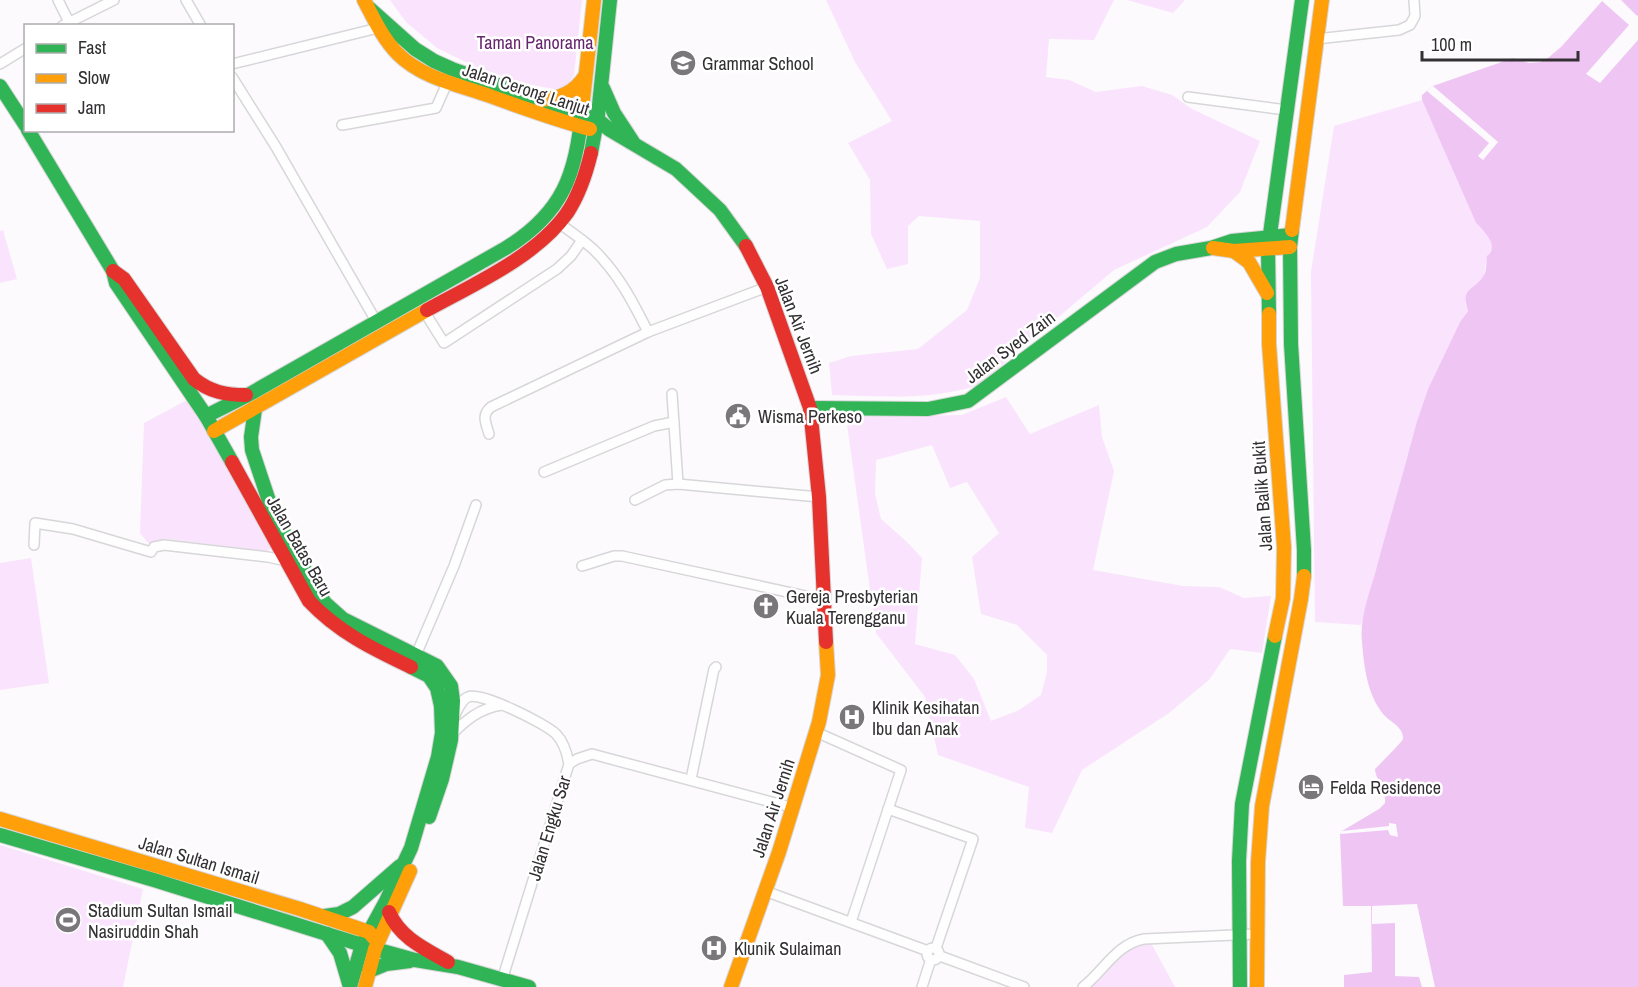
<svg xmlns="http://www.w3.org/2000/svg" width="1638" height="987" font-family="'Archivo Narrow',sans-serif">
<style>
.green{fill:#fae3fc;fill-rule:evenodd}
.water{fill:#efc6f3}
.pier{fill:#fcfafd}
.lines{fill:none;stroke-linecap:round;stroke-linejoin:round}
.street-casing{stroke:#d7d6d8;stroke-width:12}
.fast-casing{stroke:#d7d6d8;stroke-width:16}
.slow-casing{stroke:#d7d6d8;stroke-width:16}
.jam-casing{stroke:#d7d6d8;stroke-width:16}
.street{stroke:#fffeff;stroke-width:9}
.fast{stroke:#30b455;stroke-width:14}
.slow{stroke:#ff9f0a;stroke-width:14}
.jam{stroke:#e5322d;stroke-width:14}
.labels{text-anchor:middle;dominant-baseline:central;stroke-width:5;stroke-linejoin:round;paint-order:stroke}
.park-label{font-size:18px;fill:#67256f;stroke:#fff}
.poi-label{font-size:18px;fill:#323032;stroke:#fff;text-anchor:start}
.street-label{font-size:18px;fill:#323032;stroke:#fff}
</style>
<rect width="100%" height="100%" fill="#fcfafd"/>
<!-- green -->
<g class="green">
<path d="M390 0H582L574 75 568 85 554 89 522 83 476 67 437 48 406 22Z"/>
<path d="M826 0H1114L1094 40 1049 39 1046 77 1069 80 1096 92 1142 86 1172 95 1192 109 1260 141 1240 192 1207 227 1114 270 978 385C931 401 881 396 832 395L829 363 851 356 918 349 967 310 980 278V221L919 216 908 226V264L887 269 871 234 870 180 848 143 892 121 855 62Z"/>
<path d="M1127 0H1185L1173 13Z"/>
<path d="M1422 100 1476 223 1487 234 1493 246 1492 249 1486 260 1484 275 1465 303 1468 311 1460 322 1428 389 1417 421 1361 625 1315 622 1311 272 1334 126Z"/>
<path d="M3 230 17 279 0 283V231Z"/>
<path d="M1006 397 1030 434 1099 405 1102 437 1114 471 1093 570 1183 586 1219 587 1244 598 1271 596 1262 653 1230 649 1209 680 1169 713 1082 770 1052 833 1025 828 1029 787 938 755 925 697 876 633 846 417 962 415ZM932 445 950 488 967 482 999 533 972 557 981 614 1017 625 1047 655V672L1041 695 1019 710 991 721 974 679 955 655 915 644 922 558 906 541 881 519 875 494 876 460Z"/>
<path d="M189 399 275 548 266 551 165 539 149 544 140 533 144 423Z"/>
<path d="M31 558 49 683 0 690V563Z"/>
<path d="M0 845 143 889 123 987H0Z"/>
<path d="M1151 943 1175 987H1088L1128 947Z"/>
</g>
<!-- water -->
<path class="water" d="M1603 0H1638V987H1344V975L1372 972 1371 906H1343L1340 834 1342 831 1379 809 1385 803C1386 786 1376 782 1375 769 1380 764 1402 742 1403 739 1404 727 1390 722 1384 715 1367 695 1364 666 1362 642 1359 617 1371 590 1377 566 1390 518 1404 470 1417 421L1428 389 1460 322 1468 311C1460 286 1474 292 1484 275 1487 270 1486 262 1487 256 1500 246 1484 231 1476 223L1422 100V95L1433 86 1513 58 1529 63 1541 62 1548 58 1561 47Z"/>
<!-- pier -->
<g class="pier">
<path d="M1603 0H1621L1637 16 1638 15V40L1600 83 1586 74 1629 25 1602 1Z"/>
<path d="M1433 86 1498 142 1483 160 1478 156 1489 143 1427 91Z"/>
<path d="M1389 823 1396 824 1398 837 1390 835 1388 830 1340 834 1342 831 1389 826Z"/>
<path d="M1417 904 1435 987H1422L1419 977 1395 976V923L1372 924V906Z"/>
</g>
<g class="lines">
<defs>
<g id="street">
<path d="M58 0 69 22"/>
<path d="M186 0 201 26"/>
<path d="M62 26 114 0"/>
<path d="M1316 39 1399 30 1410 25 1415 16 1414 0"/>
<path d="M0 64 26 48"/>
<path d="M232 64 378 28"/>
<path d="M232 77 276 147 376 321"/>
<path d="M1188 97 1286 110"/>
<path d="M342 125 436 108 448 81"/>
<path d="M559 223C571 232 583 240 593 249 618 273 633 302 648 332"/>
<path d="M424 311 444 343 557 269 571 256 582 240"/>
<path d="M672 394 678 484"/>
<path d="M489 434C486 423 481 415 491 407L648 332 767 287"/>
<path d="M544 472 654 426 674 422"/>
<path d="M635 500 665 485 678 484 819 497"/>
<path d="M34 545 35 523 73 529 151 552 154 547 164 545 268 557 286 561"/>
<path d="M582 566 614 556H622L824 600"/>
<path d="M416 655 454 566 476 505"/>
<path d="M455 715C458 709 461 700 468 697 481 691 546 724 556 734 564 742 567 753 569 764"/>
<path d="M816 732 901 770 851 922"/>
<path d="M451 735C466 720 480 708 502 705"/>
<path d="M691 779 714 669 716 667"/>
<path d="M888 809 973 839 936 948"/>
<path d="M765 891 928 951"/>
<circle cx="933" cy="954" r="6"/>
<path d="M940 956 1024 987"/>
<path d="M502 980 569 764 577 759 592 754 794 808"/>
<path d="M922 987 931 959"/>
<path d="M1083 987C1104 971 1116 944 1144 939L1257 934"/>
</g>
<g id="fast">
<path d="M369 8 415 49 434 61 452 69 598 120 610 130 676 169 720 210 746 246"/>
<path d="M0 86 26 126"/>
<path d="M603 88 614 113 633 142"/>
<path d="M28 130 113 271 116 283 206 416 232 462"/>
<path d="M591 153 598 115 610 0"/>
<path d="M1292 230 1290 247 1291 344 1304 550V576"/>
<path d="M1269 314 1268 249 1302 0"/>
<path d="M810 408 928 409 968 401 1155 262 1176 254 1211 248 1232 241 1291 235"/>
<path d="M255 409 251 437 252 450 273 513 315 588 325 603 343 619 437 666 451 686 453 701 451 740 442 779 429 817"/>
<path d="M206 416 248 395 506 248C563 213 577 173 582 109"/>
<path d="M0 835 154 880 375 949 415 960 458 967 529 987"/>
<path d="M325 916 339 914 353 907 400 866"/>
<path d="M327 934 340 953 350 987"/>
<path d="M369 971 386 964 410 961"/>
<path d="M350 987 362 945 386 901 411 848 438 757 442 733 441 706 437 688 429 676 411 667"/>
<path d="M1240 987 1239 861 1242 804 1275 636"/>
</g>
<g id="slow">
<path d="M364 0C374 19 383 39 398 54 422 78 459 85 490 96 523 108 556 120 590 129"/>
<path d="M541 100C560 98 574 93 585 76"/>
<path d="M582 109 594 0"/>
<path d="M1292 230 1322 0"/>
<path d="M1213 248 1234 251 1290 247"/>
<path d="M1234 251 1249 262 1267 293"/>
<path d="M1269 314V344L1284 547 1283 598 1275 636"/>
<path d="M214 431 427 310"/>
<path d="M0 819 300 909 369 932 374 938"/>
<path d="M365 987 375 949 410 871"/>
<path d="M731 987 779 852 819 722 828 675 826 642"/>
<path d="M1257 987 1258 862 1262 806 1301 599 1304 576"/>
</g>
<g id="jam">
<path d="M746 246 767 287 810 408 819 497 826 642"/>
<path d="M113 271 124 279 194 379C210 392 226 395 246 395"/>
<path d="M427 310C472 285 536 257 567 213 579 195 586 174 591 153"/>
<path d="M232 462 309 601C338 632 373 649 411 667"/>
<path d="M389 912C400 938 425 949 448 962"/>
</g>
</defs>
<!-- street casing -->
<use href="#street" class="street-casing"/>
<!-- fast casing -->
<use href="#fast" class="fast-casing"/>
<!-- slow casing -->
<use href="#slow" class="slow-casing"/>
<!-- jam casing -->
<use href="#jam" class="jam-casing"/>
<!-- street -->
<use href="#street" class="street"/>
<!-- fast -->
<use href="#fast" class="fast"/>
<!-- slow -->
<use href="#slow" class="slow"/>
<!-- jam -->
<use href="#jam" class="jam"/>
</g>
<!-- icons -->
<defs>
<symbol id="school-disc" viewBox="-11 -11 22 22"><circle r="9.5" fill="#797779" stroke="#fff"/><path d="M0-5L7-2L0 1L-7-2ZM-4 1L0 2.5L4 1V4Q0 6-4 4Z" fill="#fff"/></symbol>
<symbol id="civic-disc" viewBox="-11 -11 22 22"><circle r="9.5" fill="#797779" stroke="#fff"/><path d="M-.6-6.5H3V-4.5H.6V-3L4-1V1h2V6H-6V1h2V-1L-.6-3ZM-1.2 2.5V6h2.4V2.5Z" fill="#fff"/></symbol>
<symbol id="church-disc" viewBox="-11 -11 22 22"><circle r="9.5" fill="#797779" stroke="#fff"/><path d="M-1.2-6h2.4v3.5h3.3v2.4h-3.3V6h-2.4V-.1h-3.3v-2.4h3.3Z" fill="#fff"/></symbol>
<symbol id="hospital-disc" viewBox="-11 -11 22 22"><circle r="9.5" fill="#797779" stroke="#fff"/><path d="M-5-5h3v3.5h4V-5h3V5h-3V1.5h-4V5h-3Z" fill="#fff"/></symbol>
<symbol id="hotel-disc" viewBox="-11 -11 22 22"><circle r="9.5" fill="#797779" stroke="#fff"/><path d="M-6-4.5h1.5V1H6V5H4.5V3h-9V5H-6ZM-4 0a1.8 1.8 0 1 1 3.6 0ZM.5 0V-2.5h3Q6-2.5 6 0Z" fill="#fff"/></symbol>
<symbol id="stadium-disc" viewBox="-11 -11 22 22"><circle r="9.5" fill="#797779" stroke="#fff"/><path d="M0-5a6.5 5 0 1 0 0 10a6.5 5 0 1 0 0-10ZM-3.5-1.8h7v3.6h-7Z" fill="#fff"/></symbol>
</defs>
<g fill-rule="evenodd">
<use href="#school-disc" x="668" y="48" width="30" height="30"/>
<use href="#civic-disc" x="723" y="401" width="30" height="30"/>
<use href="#church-disc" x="751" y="591" width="30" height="30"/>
<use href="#hospital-disc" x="837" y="702" width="30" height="30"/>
<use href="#hotel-disc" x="1296" y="772" width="30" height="30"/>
<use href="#stadium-disc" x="53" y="905" width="30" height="30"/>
<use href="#hospital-disc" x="699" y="933" width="30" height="30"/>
</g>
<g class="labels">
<!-- park labels -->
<g class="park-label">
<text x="535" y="42">Taman Panorama</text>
</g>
<!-- poi labels -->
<g class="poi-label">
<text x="702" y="63">Grammar School</text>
<text x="758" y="416">Wisma Perkeso</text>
<text x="786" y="596">Gereja Presbyterian<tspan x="786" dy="21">Kuala Terengganu</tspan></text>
<text x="872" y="707">Klinik Kesihatan<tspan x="872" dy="21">Ibu dan Anak</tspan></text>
<text x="1330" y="787">Felda Residence</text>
<text x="88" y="910">Stadium Sultan Ismail<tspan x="88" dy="21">Nasiruddin Shah</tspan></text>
<text x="734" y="948">Klunik Sulaiman</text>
</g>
<!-- street labels -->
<g class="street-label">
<text transform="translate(526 89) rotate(18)">Jalan Cerong Lanjut</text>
<text transform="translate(799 325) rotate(69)">Jalan Air Jernih</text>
<text transform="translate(1010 347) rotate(-37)">Jalan Syed Zain</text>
<text transform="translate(1262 496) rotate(-94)">Jalan Balik Bukit</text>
<text transform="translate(300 546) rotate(60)">Jalan Batas Baru</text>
<text transform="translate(773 808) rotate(-72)">Jalan Air Jernih</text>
<text transform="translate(549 828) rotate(-73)">Jalan Engku Sar</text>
<text transform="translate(199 860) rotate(17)">Jalan Sultan Ismail</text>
</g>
</g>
<!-- legend -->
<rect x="24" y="24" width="210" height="108" fill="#ffffff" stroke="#adacad" stroke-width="1.5"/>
<rect x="36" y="44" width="30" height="9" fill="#30b455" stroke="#adacad" stroke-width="1.5"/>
<text x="78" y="54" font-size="18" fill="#323032">Fast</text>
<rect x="36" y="74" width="30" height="9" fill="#ff9f0a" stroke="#adacad" stroke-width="1.5"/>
<text x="78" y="84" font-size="18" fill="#323032">Slow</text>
<rect x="36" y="104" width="30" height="9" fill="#e5322d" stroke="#adacad" stroke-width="1.5"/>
<text x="78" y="114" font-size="18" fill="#323032">Jam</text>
<!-- scale -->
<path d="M1422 51v9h156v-9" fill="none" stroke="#323032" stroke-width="3"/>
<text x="1431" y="51" font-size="18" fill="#323032" stroke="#ffffff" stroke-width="4.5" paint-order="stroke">100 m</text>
</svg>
